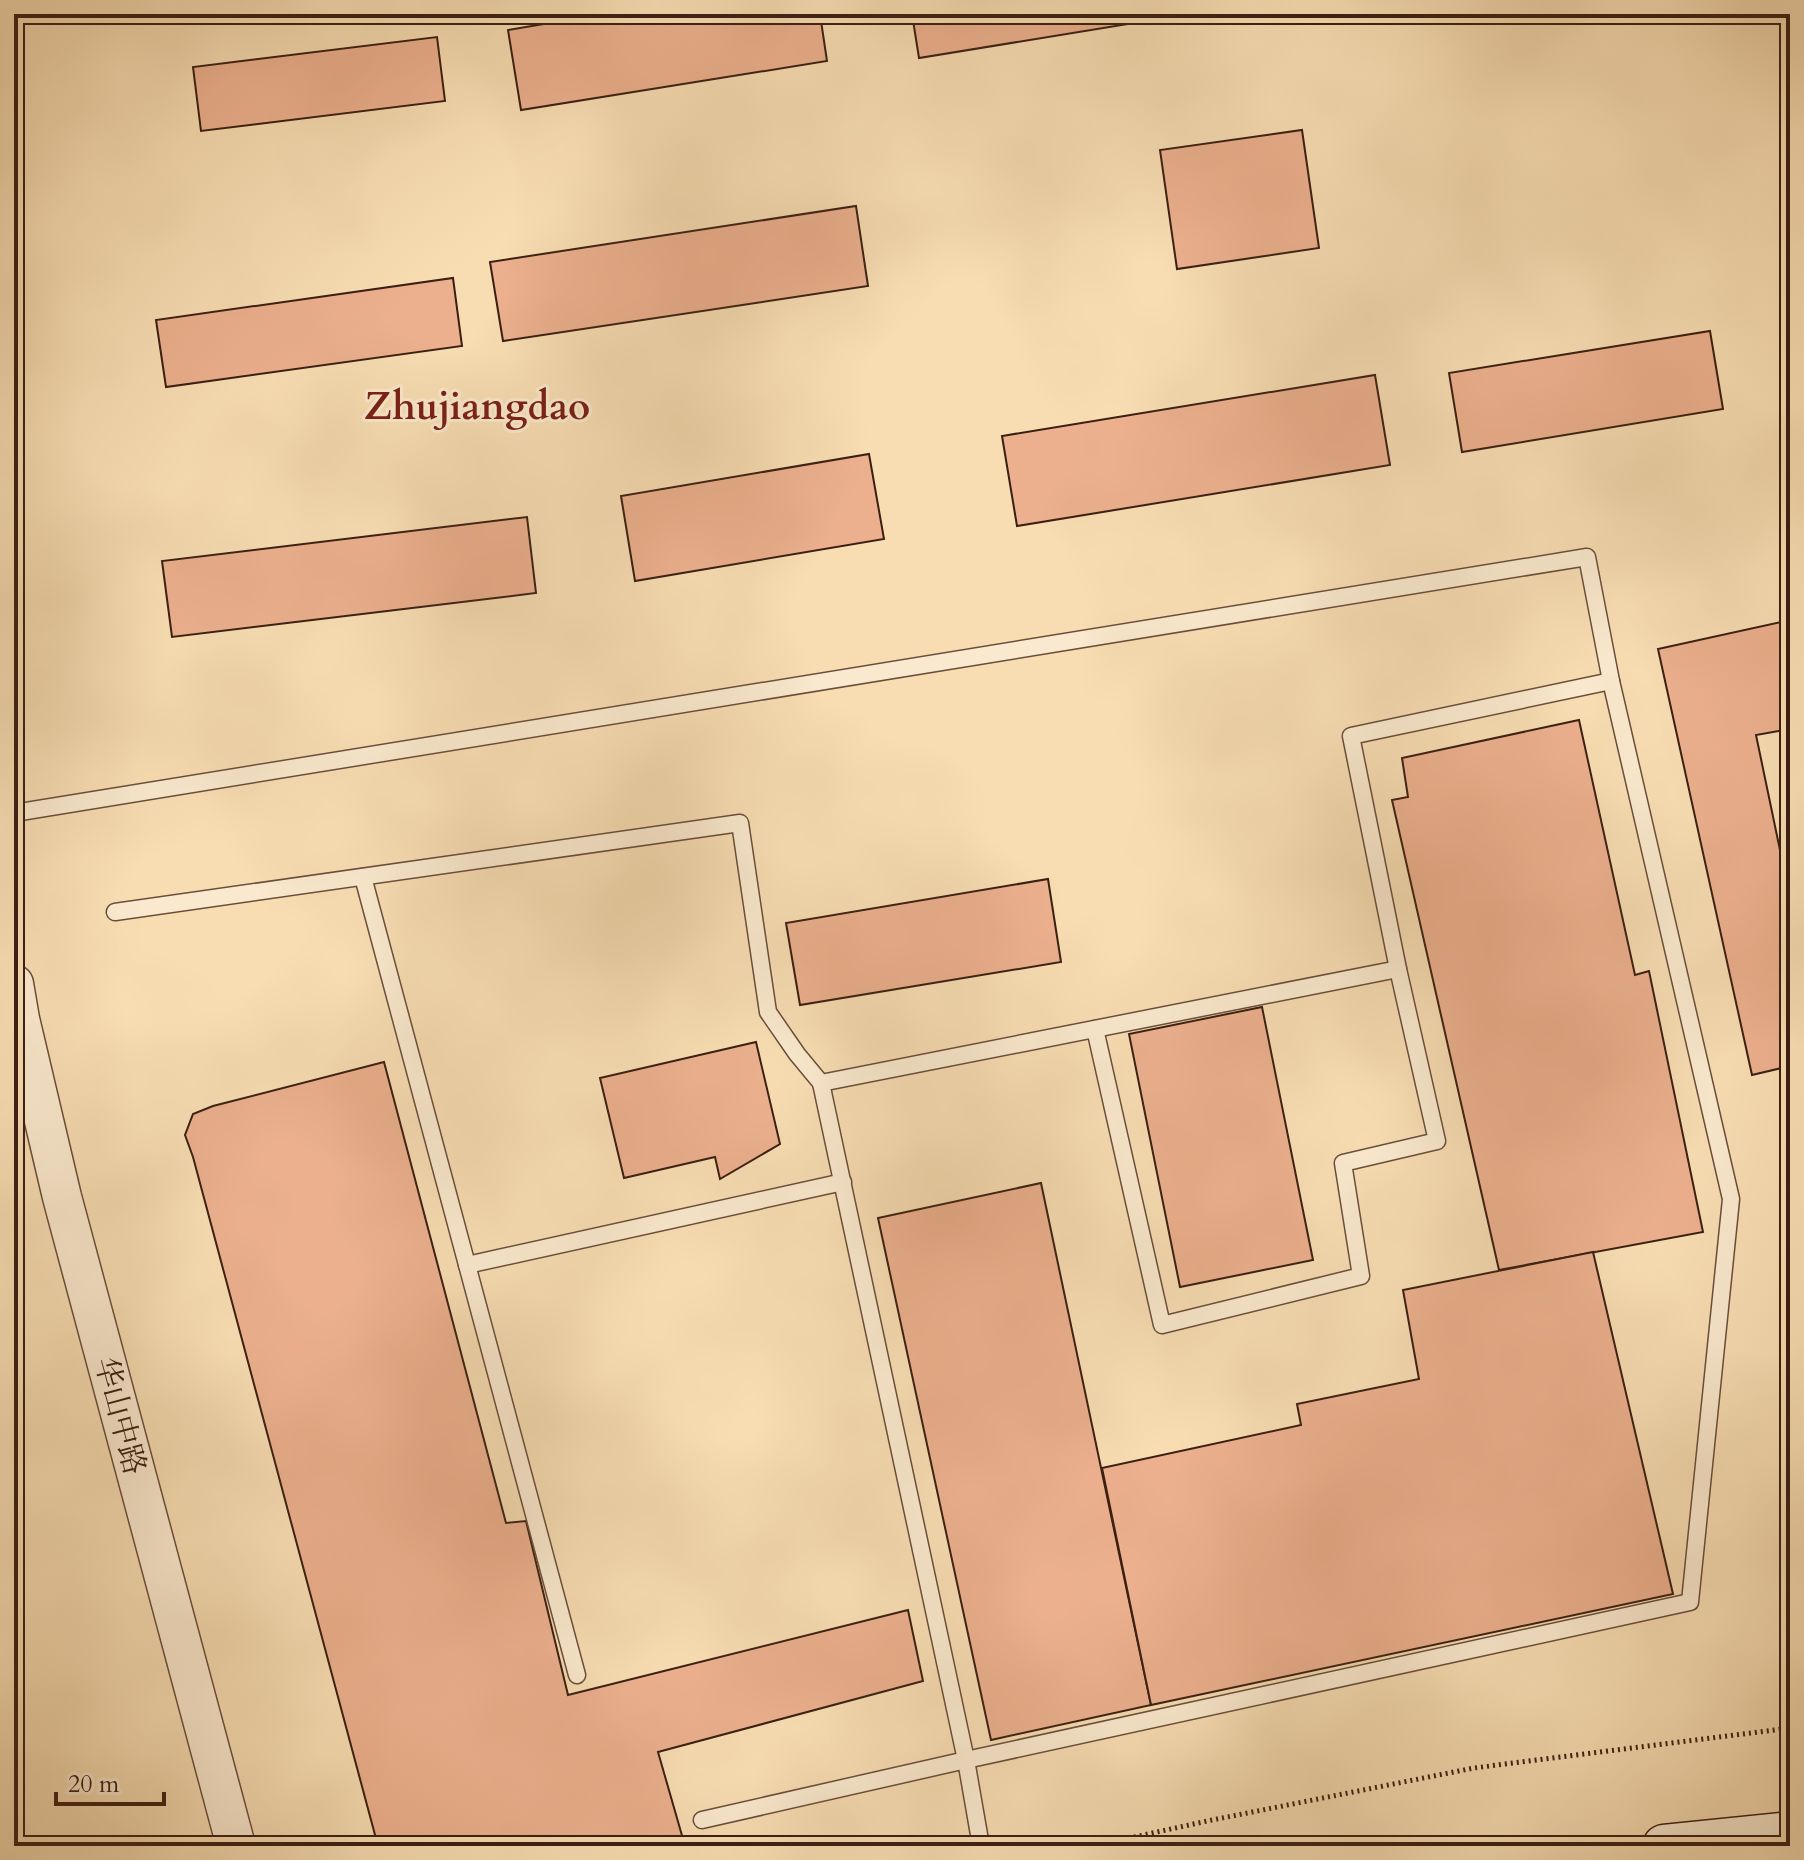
<svg xmlns="http://www.w3.org/2000/svg" width="1804" height="1860" font-family="Cardo,'Noto Serif SC',serif">
<style>
.building{fill:#ecb08e;stroke:#3b1f12;stroke-width:2}
.lines{fill:none;stroke-linecap:round;stroke-linejoin:round}
.service-casing{stroke:#6a4e3a;stroke-width:19}
.tertiary-casing{stroke:#6a4e3a;stroke-width:41}
.secondary-casing{stroke:#3b1f12;stroke-width:45}
.path{stroke:#3b1f12;stroke-width:5;stroke-dasharray:2 4;stroke-linecap:butt}
.service{stroke:#fae9ce;stroke-width:16}
.tertiary{stroke:#fae9ce;stroke-width:38}
.secondary{stroke:#fae9ce;stroke-width:42}
.labels{text-anchor:middle;dominant-baseline:central;stroke-width:6;stroke-linejoin:round;paint-order:stroke}
.street-label{font-size:30px;fill:#3b1f12;stroke:#fae9ce}
.district-label{font-size:38px;font-weight:bold;fill:#7a1f14;stroke:#fae9ce}
</style>
<rect width="100%" height="100%" fill="#f8ddb3"/>
<filter id="stains"><feTurbulence type="fractalNoise" baseFrequency=".0025" numOctaves="4"/><feColorMatrix values="0 0 0 0 .2 0 0 0 0 .09 0 0 0 0 .02 0 0 0 .5 -.17"/></filter>
<radialGradient id="worn" r=".72"><stop offset=".6" stop-color="#630" stop-opacity="0"/><stop offset="1" stop-color="#630" stop-opacity=".3"/></radialGradient>
<!-- building -->
<g class="building">
<path d="M603 14H820L827 61 521 110 508 30Z"/>
<path d="M912 14H1189L919 58Z"/>
<path d="M437 37 445 101 201 131 193 67Z"/>
<path d="M1302 130 1319 248 1177 269 1160 150Z"/>
<path d="M856 206 868 286 503 341 490 262Z"/>
<path d="M453 278 462 346 166 387 156 320Z"/>
<path d="M1710 331 1723 409 1462 452 1449 373Z"/>
<path d="M1375 375 1390 465 1017 526 1002 436Z"/>
<path d="M869 454 884 539 635 581 621 496Z"/>
<path d="M527 517 536 593 172 637 162 561Z"/>
<path d="M1786 621 1790 636V729L1756 735 1790 898V1066L1752 1075 1658 649Z"/>
<path d="M1579 720 1635 975 1649 971 1703 1232 1499 1270 1392 800 1408 797 1402 758Z"/>
<path d="M1048 879 1061 962 800 1005 786 923Z"/>
<path d="M1262 1007 1313 1260 1180 1287 1129 1034Z"/>
<path d="M756 1042 780 1144 720 1179 715 1157 624 1178 600 1078Z"/>
<path d="M384 1062 506 1523 526 1521 568 1695 908 1610 923 1681 658 1752 685 1846H378L193 1157 185 1135 193 1114 213 1106Z"/>
<path d="M1041 1183 1151 1705 991 1740 878 1218Z"/>
<path d="M1593 1252 1673 1594 1151 1705 1102 1468 1301 1425 1297 1404 1419 1379 1403 1290Z"/>
</g>
<g class="lines">
<defs>
<g id="service">
<path d="M14 813 1587 557 1611 681 1351 736 1398 969 821 1083 966 1760 981 1846"/>
<path d="M363 877 577 1675"/>
<path d="M115 912 740 823 768 1012 797 1054 821 1083"/>
<path d="M1095 1029 1162 1325 1361 1276 1343 1163 1437 1141 1398 969"/>
<path d="M467 1265 843 1182"/>
<path d="M702 1820 966 1760 1690 1602 1731 1199 1611 681"/>
</g>
<path id="tertiary" d="M14 984 20 1019 62 1197 236 1846"/>
<path id="secondary" d="M1664 1846 1790 1833"/>
</defs>
<!-- service casing -->
<use href="#service" class="service-casing"/>
<!-- tertiary casing -->
<use href="#tertiary" class="tertiary-casing"/>
<!-- secondary casing -->
<use href="#secondary" class="secondary-casing"/>
<!-- path -->
<path class="path" d="M1093 1846 1212 1820 1474 1768 1790 1728"/>
<!-- service -->
<use href="#service" class="service"/>
<!-- tertiary -->
<use href="#tertiary" class="tertiary"/>
<!-- secondary -->
<use href="#secondary" class="secondary"/>
</g>
<g class="labels">
<!-- street labels -->
<g class="street-label">
<text transform="translate(120 1416) rotate(75)">华山中路</text>
</g>
<!-- district labels -->
<g class="district-label">
<text x="477" y="407">Zhujiangdao</text>
</g>
</g>
<!-- margin -->
<rect width="1804" height="1860" fill="none" stroke="#f8ddb3" stroke-width="48"/>
<rect x="16" y="16" width="1772" height="1828" fill="none" stroke="#3b1f12" stroke-width="4"/>
<rect x="24" y="24" width="1756" height="1812" fill="none" stroke="#3b1f12" stroke-width="2"/>
<!-- scale -->
<path d="M56 1792v12h108v-12" fill="none" stroke="#3b1f12" stroke-width="4"/>
<text x="68" y="1792" font-size="24" fill="#3b1f12" stroke="#fae9ce" stroke-width="6" paint-order="stroke">20 m</text>
<rect width="100%" height="100%" filter="url(#stains)"/>
<rect width="100%" height="100%" fill="url(#worn)"/>
</svg>
